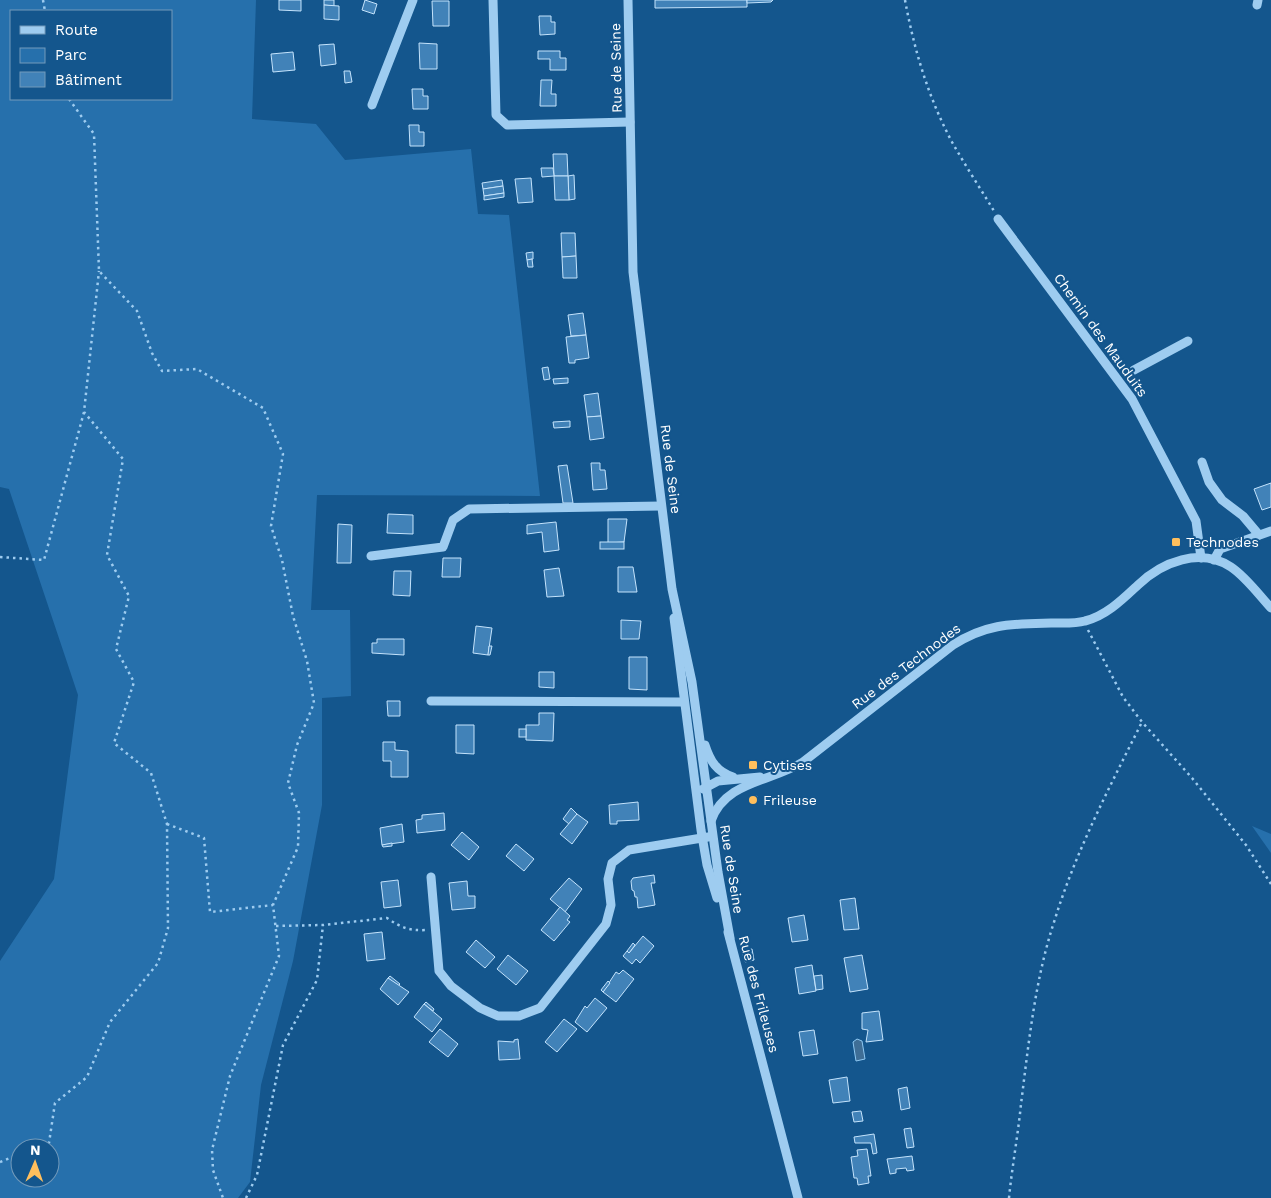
<svg xmlns="http://www.w3.org/2000/svg" width="1271" height="1198" font-family="'Work Sans',sans-serif">
<style>
.green{fill:#2670ac;fill-rule:evenodd}
.water{fill:#3f6e96;stroke:#8fc9f3}
.building{fill:#4182b8;stroke:#c4e3fc}
.lines{fill:none;stroke-linecap:round;stroke-linejoin:round}
.path{stroke:#9eccf0;stroke-width:2.5;stroke-dasharray:2.5 4;stroke-linecap:butt}
.minor{stroke:#9eccf0;stroke-width:9}
.poi-dot{fill:#ffbf5d;stroke:#14568d;stroke-width:2}
.labels{text-anchor:middle;dominant-baseline:central;stroke-width:4;stroke-linejoin:round;paint-order:stroke}
.street-label{font-size:14px;fill:#fff;stroke:#14568d}
.poi-label{font-size:14px;fill:#fff;stroke:#14568d;text-anchor:start}
</style>
<rect width="100%" height="100%" fill="#14568d"/>
<!-- green -->
<g class="green">
<path d="M0 0H256L252 119 316 124 345 160 471 149 478 214 509 215 540 496 317 495 311 610H350L351 696 322 698V805L293 961 261 1085 250 1182 238 1198H0V961L54 879 78 695 9 489 0 487ZM11 11H171V99H11ZM20 1148H50V1178H20Z"/>
<path d="M1252 826 1271 834V853Z"/>
</g>
<!-- water -->
<path class="water" d="M857 1039 862 1041 865 1059 856 1061 853 1042Z"/>
<!-- building -->
<g class="building">
<path d="M279 0H301V11L279 10Z"/>
<path d="M324 0H334V6L324 5Z"/>
<path d="M365 0 377 4 374 14 362 10Z"/>
<path d="M655 0H747V7L655 8Z"/>
<path d="M747 0H773L771 2 747 3Z"/>
<path d="M432 1H449V26H433Z"/>
<path d="M324 5 339 6V20L324 19Z"/>
<path d="M539 16H551V22H555V34L540 35Z"/>
<path d="M419 43 437 44V69H420Z"/>
<path d="M334 44 336 64 321 66 319 45Z"/>
<path d="M538 51H560V58H566V70H550V59H538Z"/>
<path d="M293 52 295 70 273 72 271 54Z"/>
<path d="M344 71H350L352 82 345 83Z"/>
<path d="M541 80H552L551 94H556V106H540Z"/>
<path d="M412 89H423V96H428V109H413Z"/>
<path d="M409 125H419V132H424V146H410Z"/>
<path d="M553 154H567L568 176H554Z"/>
<path d="M541 168H553L554 176 542 177Z"/>
<path d="M574 175 575 199 569 200 568 176Z"/>
<path d="M554 176H568L569 200H555Z"/>
<path d="M531 178 533 202 518 203 515 179Z"/>
<path d="M502 180 503 186 483 189 482 183Z"/>
<path d="M503 186 504 193 484 196 483 189Z"/>
<path d="M504 193V197L484 200V196Z"/>
<path d="M561 233H575L576 256 562 257Z"/>
<path d="M533 252V259L527 260 526 253Z"/>
<path d="M576 256 577 278H563L562 257Z"/>
<path d="M532 259 533 267H528L527 260Z"/>
<path d="M583 313 586 335 571 336 568 315Z"/>
<path d="M586 335 589 358 575 360V363H569L566 337Z"/>
<path d="M548 367 550 379 544 380 542 368Z"/>
<path d="M568 378V383L554 384 553 379Z"/>
<path d="M598 393 601 416 587 417 584 395Z"/>
<path d="M601 416 604 438 590 440 587 417Z"/>
<path d="M570 421V427L554 428 553 422Z"/>
<path d="M591 463H600V470H605L607 489 593 490Z"/>
<path d="M567 465 573 503H563L558 466Z"/>
<path d="M1271 483V507L1262 510 1254 489Z"/>
<path d="M388 514 413 515V534L387 533Z"/>
<path d="M608 519H627L624 542 608 543Z"/>
<path d="M556 522 559 550 544 552 542 532 527 534V525Z"/>
<path d="M338 524 352 525 351 563H337Z"/>
<rect x="600" y="542" width="24" height="7"/>
<path d="M443 558H461L460 577H442Z"/>
<path d="M618 567H633L637 592H618Z"/>
<path d="M559 568 564 596 547 597 544 570Z"/>
<path d="M394 571H411L410 596 393 595Z"/>
<path d="M621 620 641 621 639 639H621Z"/>
<path d="M476 626 492 628 488 655 473 653Z"/>
<path d="M377 639H404V655L372 653V643H377Z"/>
<path d="M489 646H492L490 655H488Z"/>
<path d="M629 657H647V690L629 689Z"/>
<path d="M539 672H554V688L539 687Z"/>
<path d="M387 701H400V716H388Z"/>
<path d="M539 713H554L553 741 526 740V725H539Z"/>
<path d="M456 725H474V754L456 753Z"/>
<rect x="519" y="729" width="7" height="8"/>
<path d="M383 742H395V750L408 751V777H391V761H383Z"/>
<path d="M757 796 758 801 750 803 749 798Z"/>
<path d="M638 802 639 820 617 821V824H610L609 805Z"/>
<path d="M571 808 577 814 569 824 563 819Z"/>
<path d="M444 813 445 830 417 833 416 820 422 819V815Z"/>
<path d="M577 814 588 822 572 844 560 834Z"/>
<path d="M402 824 404 842 382 845 380 828Z"/>
<path d="M462 832 479 847 469 860 451 845Z"/>
<path d="M392 843V846L383 847 382 845Z"/>
<path d="M516 844 534 859 524 871 506 856Z"/>
<path d="M654 875 655 883H651L655 905 638 908 637 897H635L634 891 632 890 631 881 633 878Z"/>
<path d="M569 878 582 889 565 912 550 899Z"/>
<path d="M398 880 401 906 384 908 381 882Z"/>
<path d="M467 881 468 896H475V908L452 910 449 883Z"/>
<path d="M855 898 859 929 844 930 840 900Z"/>
<path d="M560 907 570 916 567 920 570 922 554 941 541 930Z"/>
<path d="M804 915 808 940 792 942 788 918Z"/>
<path d="M382 932 385 959 367 961 364 934Z"/>
<path d="M643 936 654 946 640 963 636 959 632 964 623 956 627 951 629 953Z"/>
<path d="M476 940 495 957 485 968 466 952Z"/>
<path d="M633 943 635 945 629 953 627 951Z"/>
<path d="M752 949 754 960 745 962 742 951Z"/>
<path d="M508 955 528 971 516 985 497 969Z"/>
<path d="M862 955 868 989 850 992 844 958Z"/>
<path d="M812 965 816 991 799 994 795 968Z"/>
<path d="M623 970 634 979 616 1002 603 992 616 972 619 974Z"/>
<path d="M822 975 823 989 816 990 814 976Z"/>
<path d="M390 976 400 984 398 986 388 978Z"/>
<path d="M388 978 409 992 398 1005 380 989Z"/>
<path d="M608 981 610 983 603 992 601 990Z"/>
<path d="M595 998 607 1008 587 1032 575 1022 585 1006 587 1008Z"/>
<path d="M426 1002 434 1009 433 1011 424 1004Z"/>
<path d="M424 1004 442 1019 432 1032 414 1017Z"/>
<path d="M879 1011 883 1040 866 1042 868 1030 862 1029V1013Z"/>
<path d="M564 1019 577 1029 557 1052 545 1042Z"/>
<path d="M440 1029 458 1044 448 1057 429 1042Z"/>
<path d="M814 1030 818 1054 803 1056 799 1032Z"/>
<path d="M518 1039 520 1059 499 1060 498 1041 514 1042V1040Z"/>
<path d="M847 1077 850 1101 833 1103 829 1080Z"/>
<path d="M907 1087 910 1108 901 1110 898 1089Z"/>
<path d="M861 1111 863 1121 854 1122 852 1112Z"/>
<path d="M911 1128 914 1147 907 1148 904 1129Z"/>
<path d="M874 1134 877 1153 873 1154 871 1143H855L854 1137Z"/>
<path d="M867 1149 871 1176H868L869 1183 858 1185 857 1178H854L851 1157 858 1156 857 1150Z"/>
<path d="M912 1156 914 1170 907 1171 906 1168 896 1169V1173L890 1174 887 1159Z"/>
</g>
<g class="lines">
<!-- path -->
<g class="path">
<path d="M43 0 45 11"/>
<path d="M905 0C914 49 928 97 952 142 965 165 980 188 994 211"/>
<path d="M69 99 94 134 99 271 137 311 152 353 162 371 197 369 263 408 283 454 271 526 282 560 293 616 307 661 314 703 297 745 288 783 299 813 298 847 273 905 279 956 230 1076 212 1150 213 1170 223 1198"/>
<path d="M0 557 44 560 84 412 99 271"/>
<path d="M1088 630 1123 697 1142 722 1192 778 1246 845 1271 884"/>
<path d="M167 824 204 838 210 912 273 905"/>
<path d="M276 926 323 925 387 918C400 927 409 931 425 930"/>
<path d="M36 1148 49 1143 55 1103 87 1077 110 1022 158 963 168 928 167 824 151 773 114 743 134 682 116 649 129 596 107 555 123 459 84 412"/>
<path d="M0 1162 20 1154"/>
<path d="M246 1198 257 1175 283 1045 317 980 323 925"/>
<path d="M1009 1198C1012 1167 1018 1135 1021 1104 1029 1041 1035 979 1055 919 1076 851 1110 786 1142 722"/>
</g>
<!-- minor -->
<g class="minor">
<path d="M493 0 496 115 507 125 630 122"/>
<path d="M628 0 633 272 672 589 692 682 718 872 730 938"/>
<path d="M1257 5 1258 0"/>
<path d="M372 105 413 0"/>
<path d="M998 219 1132 399 1196 521 1201 558"/>
<path d="M1134 370 1188 341"/>
<path d="M1202 462 1209 482 1222 500 1243 516 1259 535"/>
<path d="M371 556 443 547 453 520 469 509 661 506"/>
<path d="M1214 560 1220 549 1271 531"/>
<path d="M674 618 701 830 707 865 717 898"/>
<path d="M431 701 684 702"/>
<path d="M705 745C710 761 717 772 733 777"/>
<path d="M703 789 718 781 760 777"/>
<path d="M711 821C725 781 771 782 803 762L953 645C987 623 1013 624 1051 623 1062 623 1074 624 1085 621 1106 616 1123 599 1138 585 1162 562 1200 547 1231 567 1246 577 1259 595 1271 608"/>
<path d="M431 877 439 971 451 986 480 1008 498 1016H519L540 1008 606 924 611 905 608 879 612 863 629 850 708 837"/>
<path d="M728 932 798 1198"/>
</g>
</g>
<!-- markers -->
<g class="poi-dot">
<rect x="1171" y="537" width="10" height="10" rx="2.5"/>
<rect x="748" y="760" width="10" height="10" rx="2.5"/>
<circle cx="753" cy="800" r="5"/>
</g>
<g class="labels">
<!-- street labels -->
<g class="street-label">
<text transform="translate(616 68) rotate(-91)">Rue de Seine</text>
<text transform="translate(1101 335) rotate(54)">Chemin des Mauduits</text>
<text transform="translate(671 469) rotate(83)">Rue de Seine</text>
<text transform="translate(906 666) rotate(-37)">Rue des Technodes</text>
<text transform="translate(732 869) rotate(81)">Rue de Seine</text>
<text transform="translate(759 994) rotate(75)">Rue des Frileuses</text>
</g>
<!-- poi labels -->
<g class="poi-label">
<text x="1186" y="542">Technodes</text>
<text x="763" y="765">Cytises</text>
<text x="763" y="800">Frileuse</text>
</g>
</g>
<!-- legend -->
<rect x="10" y="10" width="162" height="90" fill="#14568d" stroke="#729abb"/>
<rect x="20" y="26" width="25" height="8" fill="#9eccf0" stroke="#729abb"/>
<text x="55" y="35" font-size="15" fill="#ffffff">Route</text>
<rect x="20" y="48" width="25" height="15" fill="#2670ac" stroke="#729abb"/>
<text x="55" y="60" font-size="15" fill="#ffffff">Parc</text>
<rect x="20" y="72" width="25" height="15" fill="#4182b8" stroke="#729abb"/>
<text x="55" y="85" font-size="15" fill="#ffffff">Bâtiment</text>
<!-- north arrow -->
<g transform="translate(35 1163) rotate(2)"><circle r="24" fill="#14568d" stroke="#729abb"/>
<path d="M0-4L9 19L0 12L-9 19Z" fill="#ffbf5d"/>
<text y="-8" font-size="14" font-weight="bold" text-anchor="middle" fill="#ffffff">N</text>
</g>
</svg>
